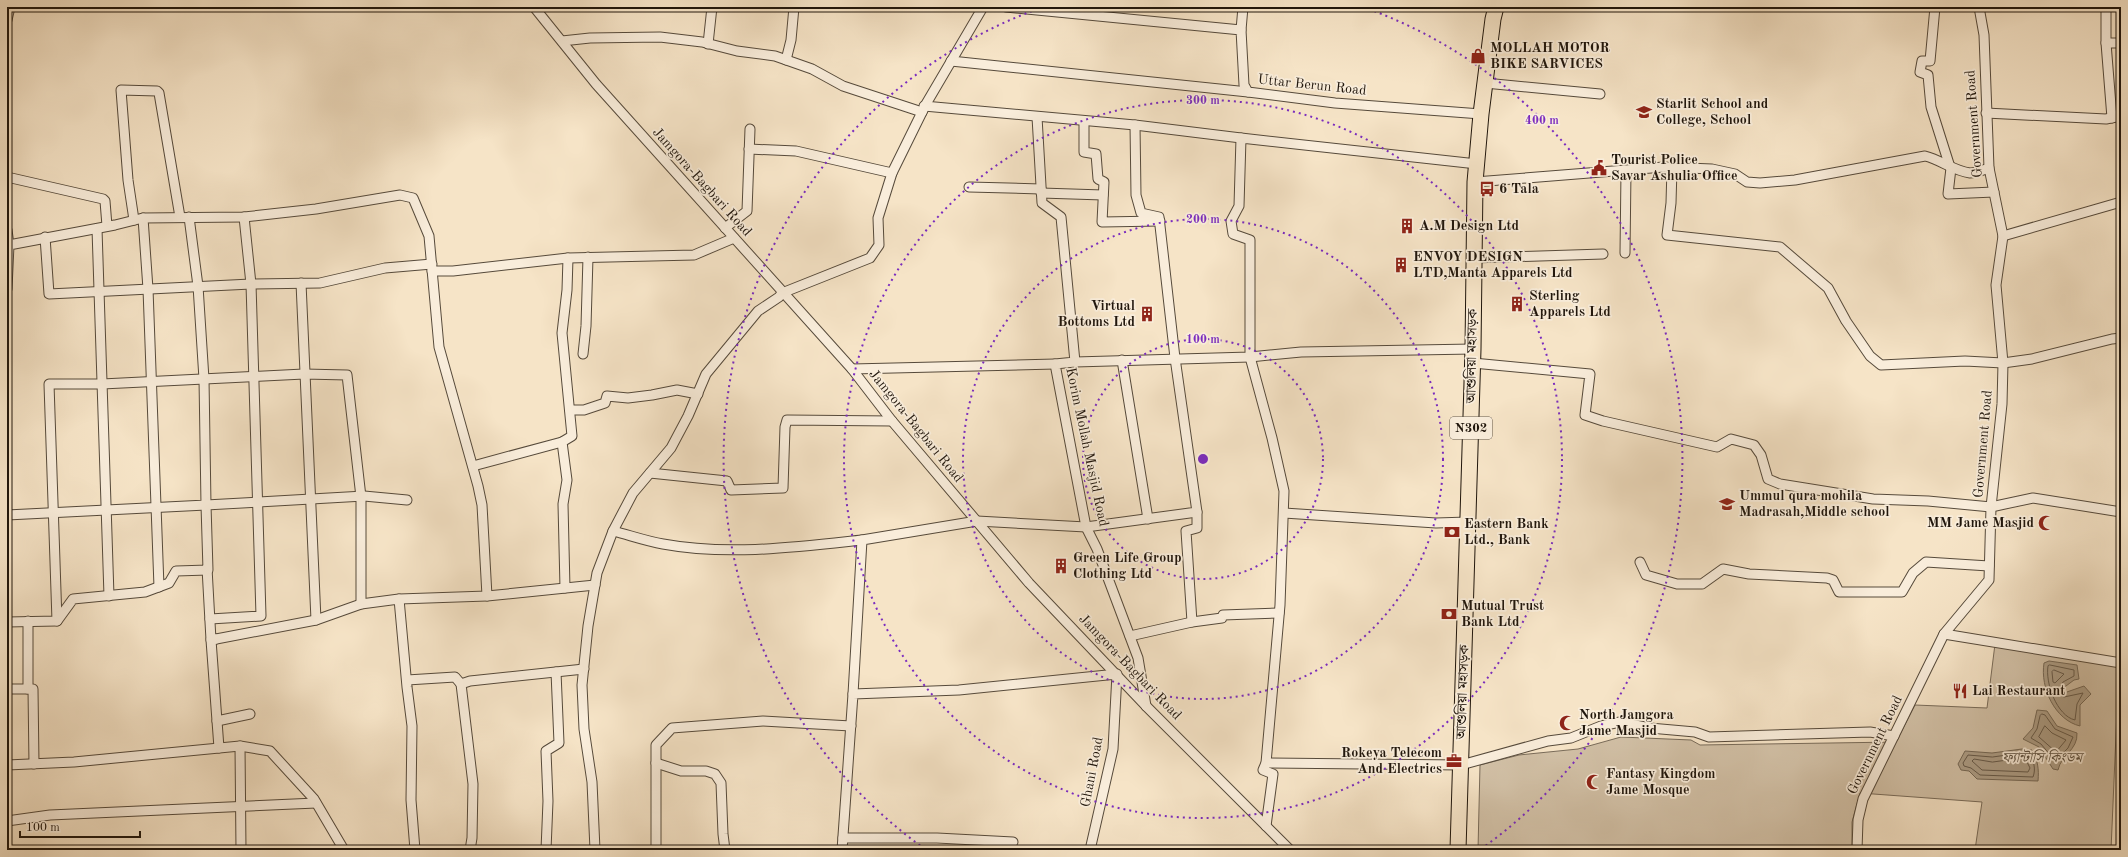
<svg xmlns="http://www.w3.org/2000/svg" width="2128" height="857" font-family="'Old Standard TT','Noto Serif Bengali',serif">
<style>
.green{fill:#d2c1a7;stroke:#796c5a}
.water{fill:#ad9e87;stroke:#756856}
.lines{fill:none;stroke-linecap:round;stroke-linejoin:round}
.shore{stroke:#665a4a;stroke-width:1}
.minor-casing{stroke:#564a3b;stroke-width:11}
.trunk-casing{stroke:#20160c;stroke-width:17}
.minor{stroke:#f9eddb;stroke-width:9}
.trunk{stroke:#f6e4c7;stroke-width:15}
.ring{fill:none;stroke:#7b2cbf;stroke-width:2;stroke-dasharray:2 4}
.labels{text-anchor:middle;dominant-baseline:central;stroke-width:3.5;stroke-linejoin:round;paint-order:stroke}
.shield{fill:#f9eddb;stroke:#61564a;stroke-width:1}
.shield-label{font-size:13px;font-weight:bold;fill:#20160c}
.poi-label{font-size:14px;font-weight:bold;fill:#20160c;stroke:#f9eddb;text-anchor:start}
.street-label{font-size:14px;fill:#20160c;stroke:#f9eddb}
.park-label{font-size:14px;font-style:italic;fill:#5e5242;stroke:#f9eddb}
.centre{fill:#7b2cbf;stroke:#f9eddb;stroke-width:2}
.ring-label{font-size:12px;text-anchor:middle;font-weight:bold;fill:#7b2cbf;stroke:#f9eddb;stroke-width:3.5;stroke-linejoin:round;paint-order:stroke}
</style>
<rect width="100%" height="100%" fill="#f6e4c7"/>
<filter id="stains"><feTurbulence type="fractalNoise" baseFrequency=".005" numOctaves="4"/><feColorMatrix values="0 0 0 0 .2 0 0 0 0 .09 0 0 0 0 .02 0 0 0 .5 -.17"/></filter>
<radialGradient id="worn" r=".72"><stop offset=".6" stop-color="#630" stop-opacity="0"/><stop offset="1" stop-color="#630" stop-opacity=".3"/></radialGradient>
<!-- green -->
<path class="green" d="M1995 644 2119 665 2111 850H1975L1982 802 1860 793 1852 822V850H1478L1480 765 1519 755 1578 749 1621 737 1691 740 1700 745 1896 742 1915 705 1987 708Z"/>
<!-- water -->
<g class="water">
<path d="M2049 661 2077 665 2079 679 2074 680 2062 689 2064 693 2084 686 2091 694 2080 705V726C2055 720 2040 688 2044 663Z"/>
<path d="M2037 710 2047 711 2057 726 2077 733C2078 750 2061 755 2058 770L2053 769 2039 747 2023 739 2033 728Z"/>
<path d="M2022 749 2032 750C2038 761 2039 769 2038 781L1977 779 1969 771 1961 770 1958 764 1965 751 1992 753Z"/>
</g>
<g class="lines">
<!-- shore -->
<g class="shore">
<path d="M2050 665 2074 670V676L2063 682 2059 689 2060 695 2064 697 2083 693 2077 704 2075 720C2057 716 2045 683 2048 666Z"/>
<path d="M2054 670 2064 674 2055 683 2053 682 2052 672Z"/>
<path d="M2042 714 2045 715 2055 729 2073 737 2068 748 2055 761 2041 744 2031 738 2037 729 2040 716Z"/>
<path d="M2045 726 2052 733 2066 740 2056 752 2039 737Z"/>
<path d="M2022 753 2029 754C2034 761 2036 769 2033 777L1980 775 1971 768 1964 766 1963 763 1968 755 1992 757Z"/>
<path d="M2025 758 2030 768 2028 772 1982 770 1972 761 1974 759 1992 762Z"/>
</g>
<defs>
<g id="minor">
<path d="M534 7 596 84 852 369 892 421 1029 583 1146 706 1290 850"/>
<path d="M1006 7 1241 30 1244 85 1248 92 1335 103 1481 114"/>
<path d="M1935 7 1930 61H1922L1920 72 1928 75 1931 107 1950 167"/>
<path d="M7 20 10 7"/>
<path d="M1241 30 1243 7"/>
<path d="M562 41 590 38 660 37 702 42 737 51 775 56 812 69 843 86 922 112"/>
<path d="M2106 43V7"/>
<path d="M708 44 712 7"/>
<path d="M786 60 791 40 794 7"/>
<path d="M951 61 1248 92"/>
<path d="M1485 83 1600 94"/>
<path d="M924 106 1135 125 1241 138"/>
<path d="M1986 113 2106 119 2121 116"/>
<path d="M1037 117 1042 203 1061 217 1075 362 1055 364 1086 527 1097 549 1138 658 1146 706"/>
<path d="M2112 118 2106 43H2121"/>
<path d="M1084 121V152L1096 154 1098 179 1104 182 1102 222 1160 221"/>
<path d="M749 149 796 151 892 173"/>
<path d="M1672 168 1671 203 1667 235 1780 247 1828 288 1846 321 1870 356 1881 365 1965 361 2003 363 2032 359 2112 339 2121 338"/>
<path d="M1951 168 1948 194 1994 192"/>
<path d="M7 177 103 199 105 201 107 226"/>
<path d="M1475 182 1664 167 1712 169 1735 174 1747 182 1760 183 1795 180 1925 156C1941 160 1954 171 1970 173 1976 173 1983 170 1989 168"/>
<path d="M969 187 1041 189"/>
<path d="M1041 193 1103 195"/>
<path d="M143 218 148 289 159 587"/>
<path d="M134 220 128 180 121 90 157 91 159 93 180 217"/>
<path d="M725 228 747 211 750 129"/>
<path d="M97 229 109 596"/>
<path d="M7 230 9 245"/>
<path d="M2003 236 2121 202"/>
<path d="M45 237 49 294 251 284 320 283 385 268 432 264"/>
<path d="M1625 253 1626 171"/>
<path d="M1473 258 1603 254"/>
<path d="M432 271H453L568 258 694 255 734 238"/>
<path d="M301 283 316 620"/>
<path d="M7 289 9 245 115 225 143 218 244 217 316 209 400 195 413 198 429 236 439 347 478 486 482 505 487 596"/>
<path d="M583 354 586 326 588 257"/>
<path d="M1122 360 1148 519"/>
<path d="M1075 362 1250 357 1301 352 1473 349"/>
<path d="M1473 363 1590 374 1585 415 1603 421 1717 447 1731 439 1754 445 1761 455 1768 479 1780 484 1873 499 1928 501 1991 507 2033 498 2121 512"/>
<path d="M852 369 1055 364"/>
<path d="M570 410H584L605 403 607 396 628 398 652 395 677 390 698 394"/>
<path d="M473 466 562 442"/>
<path d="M650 473 727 481 731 490 783 488 785 427 787 420 892 421"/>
<path d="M1284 513 1436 523 1468 522"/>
<path d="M7 515 206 505 204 379 198 286 189 217"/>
<path d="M613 531C629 535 646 541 663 544 728 556 797 547 862 540"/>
<path d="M1640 562 1646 575 1677 584H1702L1723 569 1749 574 1827 578 1833 580 1839 592H1902L1913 573 1926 562 1989 566"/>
<path d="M207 568 211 640 316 620 361 604 399 599 407 687 412 726 411 800 415 850"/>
<path d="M565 588 563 504 567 480 562 442 572 436 562 333 567 290 568 258"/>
<path d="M399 599 487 596 595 585"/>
<path d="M210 619 261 616 251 284 244 217"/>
<path d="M28 621V689"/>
<path d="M57 621 49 384H102L304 374 347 375 361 497V604"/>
<path d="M7 622 57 621 73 599 145 592 169 583 176 571 208 570 206 505 364 496 407 500"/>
<path d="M1192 622 1186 531 1197 528V512"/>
<path d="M1944 634 2121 663"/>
<path d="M1130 636 1192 622 1222 618 1223 615 1279 613"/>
<path d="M216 639 211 640 219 748"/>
<path d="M407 680 455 677 461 684"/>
<path d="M7 689H33L34 764"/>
<path d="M853 694 862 540 977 521 1086 527 1197 512 1175 358 1159 217 1141 213 1136 195 1135 125"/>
<path d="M217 721 250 714"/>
<path d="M240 746 241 850"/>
<path d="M656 763 681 771H706L715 774 721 783 723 834 725 850"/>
<path d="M1266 763 1461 765 1548 741 1571 738 1601 726 1620 722 1650 728 1695 732 1709 737 1870 732 1894 736"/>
<path d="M7 765 74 762 240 746 270 751 314 799 344 850"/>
<path d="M7 821 50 815 316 803"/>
<path d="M1266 826 1273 774 1263 770 1266 763 1280 605 1284 491 1272 438 1250 357V240L1233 234 1231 221 1239 206 1241 138 1477 164"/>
<path d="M843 838H937L1013 842"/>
<path d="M470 850 472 838 473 784 461 684 470 681 584 669"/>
<path d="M546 850 548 801 546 751 559 743 556 672"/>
<path d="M595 850 592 782 584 729 582 685 588 626 597 573 613 531 633 493 671 448 688 416 706 374 758 311 779 297 782 293 870 258 879 245 878 218 892 173 926 104 983 7"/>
<path d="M656 850V745L672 728 763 721 851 726"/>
<path d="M842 850 853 694 959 690 1117 674 1113 749 1090 850"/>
<path d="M1857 850 1858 820 1863 799 1944 634 1989 580 1991 507 2002 404 2003 363 1996 285 2003 236 1989 168 1984 35 1979 7"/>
</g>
<path id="trunk" d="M1458 850 1473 349 1475 182 1481 114 1493 19 1496 7"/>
</defs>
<!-- minor casing -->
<use href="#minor" class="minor-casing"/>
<!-- trunk casing -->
<use href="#trunk" class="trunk-casing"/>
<!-- minor -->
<use href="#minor" class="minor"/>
<!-- trunk -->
<use href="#trunk" class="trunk"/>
</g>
<!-- distance rings -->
<g class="ring">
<circle cx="1203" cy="459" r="120"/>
<circle cx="1203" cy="459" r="240"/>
<circle cx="1203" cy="459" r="359"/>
<path d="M925 849A479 479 0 0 1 1043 7M1363 7A479 479 0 0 1 1481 849"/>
</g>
<!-- icons -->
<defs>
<symbol id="shop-bare" viewBox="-9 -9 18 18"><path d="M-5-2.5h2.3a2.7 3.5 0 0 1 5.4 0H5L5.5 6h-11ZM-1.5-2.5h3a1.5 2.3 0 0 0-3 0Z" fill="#8f2418" stroke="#f9eddb" stroke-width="2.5" paint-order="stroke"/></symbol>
<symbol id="school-bare" viewBox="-9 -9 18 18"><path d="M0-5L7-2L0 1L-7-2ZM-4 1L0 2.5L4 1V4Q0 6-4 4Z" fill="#8f2418" stroke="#f9eddb" stroke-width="2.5" paint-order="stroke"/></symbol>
<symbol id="civic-bare" viewBox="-9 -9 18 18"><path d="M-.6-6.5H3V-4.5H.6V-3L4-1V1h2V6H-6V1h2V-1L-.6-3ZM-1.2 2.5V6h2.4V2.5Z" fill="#8f2418" stroke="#f9eddb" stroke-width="2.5" paint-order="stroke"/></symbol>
<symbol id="bus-bare" viewBox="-9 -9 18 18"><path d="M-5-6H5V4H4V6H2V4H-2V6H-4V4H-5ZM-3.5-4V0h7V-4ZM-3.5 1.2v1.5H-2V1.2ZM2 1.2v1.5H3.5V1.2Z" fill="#8f2418" stroke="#f9eddb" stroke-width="2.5" paint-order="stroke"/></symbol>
<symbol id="building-bare" viewBox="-9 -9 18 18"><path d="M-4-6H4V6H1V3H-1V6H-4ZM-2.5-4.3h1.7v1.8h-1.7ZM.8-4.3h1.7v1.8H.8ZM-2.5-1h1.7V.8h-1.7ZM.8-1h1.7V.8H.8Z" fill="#8f2418" stroke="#f9eddb" stroke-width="2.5" paint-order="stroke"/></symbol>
<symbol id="mosque-bare" viewBox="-9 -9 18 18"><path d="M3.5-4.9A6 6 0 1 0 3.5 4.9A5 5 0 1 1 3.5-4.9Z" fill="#8f2418" stroke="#f9eddb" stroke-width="2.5" paint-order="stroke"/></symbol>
<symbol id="bank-bare" viewBox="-9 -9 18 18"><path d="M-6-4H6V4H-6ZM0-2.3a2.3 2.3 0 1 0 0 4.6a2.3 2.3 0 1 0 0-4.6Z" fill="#8f2418" stroke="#f9eddb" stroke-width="2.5" paint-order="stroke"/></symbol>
<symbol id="restaurant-bare" viewBox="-9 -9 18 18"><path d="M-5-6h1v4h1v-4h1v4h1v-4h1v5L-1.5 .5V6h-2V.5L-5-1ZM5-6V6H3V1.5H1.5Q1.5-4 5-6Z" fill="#8f2418" stroke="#f9eddb" stroke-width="2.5" paint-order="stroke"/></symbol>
<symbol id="office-bare" viewBox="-9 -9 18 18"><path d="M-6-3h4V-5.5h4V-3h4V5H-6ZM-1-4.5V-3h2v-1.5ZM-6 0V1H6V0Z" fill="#8f2418" stroke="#f9eddb" stroke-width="2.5" paint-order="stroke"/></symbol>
</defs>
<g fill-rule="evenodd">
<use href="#shop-bare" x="1467" y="45" width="22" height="22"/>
<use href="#school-bare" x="1633" y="101" width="22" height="22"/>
<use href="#civic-bare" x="1588" y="157" width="22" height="22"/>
<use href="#bus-bare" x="1476" y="178" width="22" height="22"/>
<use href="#building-bare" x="1396" y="215" width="22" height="22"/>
<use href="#building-bare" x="1390" y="254" width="22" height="22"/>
<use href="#building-bare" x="1506" y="293" width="22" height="22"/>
<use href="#building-bare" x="1136" y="303" width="22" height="22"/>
<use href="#school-bare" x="1716" y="493" width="22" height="22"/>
<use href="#mosque-bare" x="2035" y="512" width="22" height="22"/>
<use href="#bank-bare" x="1441" y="521" width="22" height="22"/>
<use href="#building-bare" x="1050" y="555" width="22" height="22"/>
<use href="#bank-bare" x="1438" y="603" width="22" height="22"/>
<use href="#restaurant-bare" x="1949" y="680" width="22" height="22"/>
<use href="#mosque-bare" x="1556" y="712" width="22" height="22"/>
<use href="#office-bare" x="1443" y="750" width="22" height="22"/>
<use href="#mosque-bare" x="1583" y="771" width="22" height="22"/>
</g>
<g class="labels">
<!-- shield labels -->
<rect class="shield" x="1450" y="417" width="42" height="22" rx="3"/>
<g class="shield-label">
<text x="1471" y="428">N302</text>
</g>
<!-- poi labels -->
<g class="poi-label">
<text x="1490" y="48">MOLLAH MOTOR<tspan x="1490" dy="16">BIKE SARVICES</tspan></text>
<text x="1656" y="104">Starlit School and<tspan x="1656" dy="16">College, School</tspan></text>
<text x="1611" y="160">Tourist Police<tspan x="1611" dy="16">Savar Ashulia Office</tspan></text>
<text x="1499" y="189">6 Tala</text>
<text x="1419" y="226">A.M Design Ltd</text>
<text x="1413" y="257">ENVOY DESIGN<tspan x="1413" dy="16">LTD,Manta Apparels Ltd</tspan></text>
<text x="1529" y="296">Sterling<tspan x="1529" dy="16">Apparels Ltd</tspan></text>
<text x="1135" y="306" text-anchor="end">Virtual<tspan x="1135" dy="16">Bottoms Ltd</tspan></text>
<text x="1739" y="496">Ummul qura mohila<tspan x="1739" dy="16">Madrasah,Middle school</tspan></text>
<text x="2034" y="523" text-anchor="end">MM Jame Masjid</text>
<text x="1464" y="524">Eastern Bank<tspan x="1464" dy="16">Ltd., Bank</tspan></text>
<text x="1073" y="558">Green Life Group<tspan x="1073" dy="16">Clothing Ltd</tspan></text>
<text x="1461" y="606">Mutual Trust<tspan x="1461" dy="16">Bank Ltd</tspan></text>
<text x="1972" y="691">Lai Restaurant</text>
<text x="1579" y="715">North Jamgora<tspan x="1579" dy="16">Jame Masjid</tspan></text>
<text x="1442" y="753" text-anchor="end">Rokeya Telecom<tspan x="1442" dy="16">And Electrics</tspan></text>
<text x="1606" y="774">Fantasy Kingdom<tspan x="1606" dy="16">Jame Mosque</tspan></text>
</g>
<!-- street labels -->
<g class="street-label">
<text transform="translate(1312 85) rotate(6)">Uttar Berun Road</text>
<text transform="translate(1974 124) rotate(-94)">Government Road</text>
<text transform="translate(702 182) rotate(48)">Jamgora-Bagbari Road</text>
<text transform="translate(1472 356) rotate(-89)">আশুলিয়া মহাসড়ক</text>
<text transform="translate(916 426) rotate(51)">Jamgora-Bagbari Road</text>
<text transform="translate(1983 444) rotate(-85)">Government Road</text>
<text transform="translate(1087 447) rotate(78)">Korim Mollah Masjid Road</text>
<text transform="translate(1130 667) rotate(46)">Jamgora-Bagbari Road</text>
<text transform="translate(1463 692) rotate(-88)">আশুলিয়া মহাসড়ক</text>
<text transform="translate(1875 745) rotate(-64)">Government Road</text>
<text transform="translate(1092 772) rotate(-79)">Ghani Road</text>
</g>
<!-- park labels -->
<g class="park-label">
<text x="2042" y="758">ফ্যান্টাসি কিংডম</text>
</g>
</g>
<circle cx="1203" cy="459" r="6" class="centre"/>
<g class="ring-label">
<text x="1203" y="104">300 m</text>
<text x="1542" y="124">400 m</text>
<text x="1203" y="223">200 m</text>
<text x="1203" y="343">100 m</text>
</g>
<!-- margin -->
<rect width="2128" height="857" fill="none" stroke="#f6e4c7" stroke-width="24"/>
<rect x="8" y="8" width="2112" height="841" fill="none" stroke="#20160c" stroke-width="2"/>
<rect x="12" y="12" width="2104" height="833" fill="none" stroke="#20160c"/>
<!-- scale -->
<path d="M20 831v6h120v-6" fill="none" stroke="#20160c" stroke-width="2"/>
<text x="26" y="831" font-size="12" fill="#20160c" stroke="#f9eddb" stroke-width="3" paint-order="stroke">100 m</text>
<rect width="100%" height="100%" filter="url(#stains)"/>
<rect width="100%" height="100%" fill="url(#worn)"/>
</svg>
